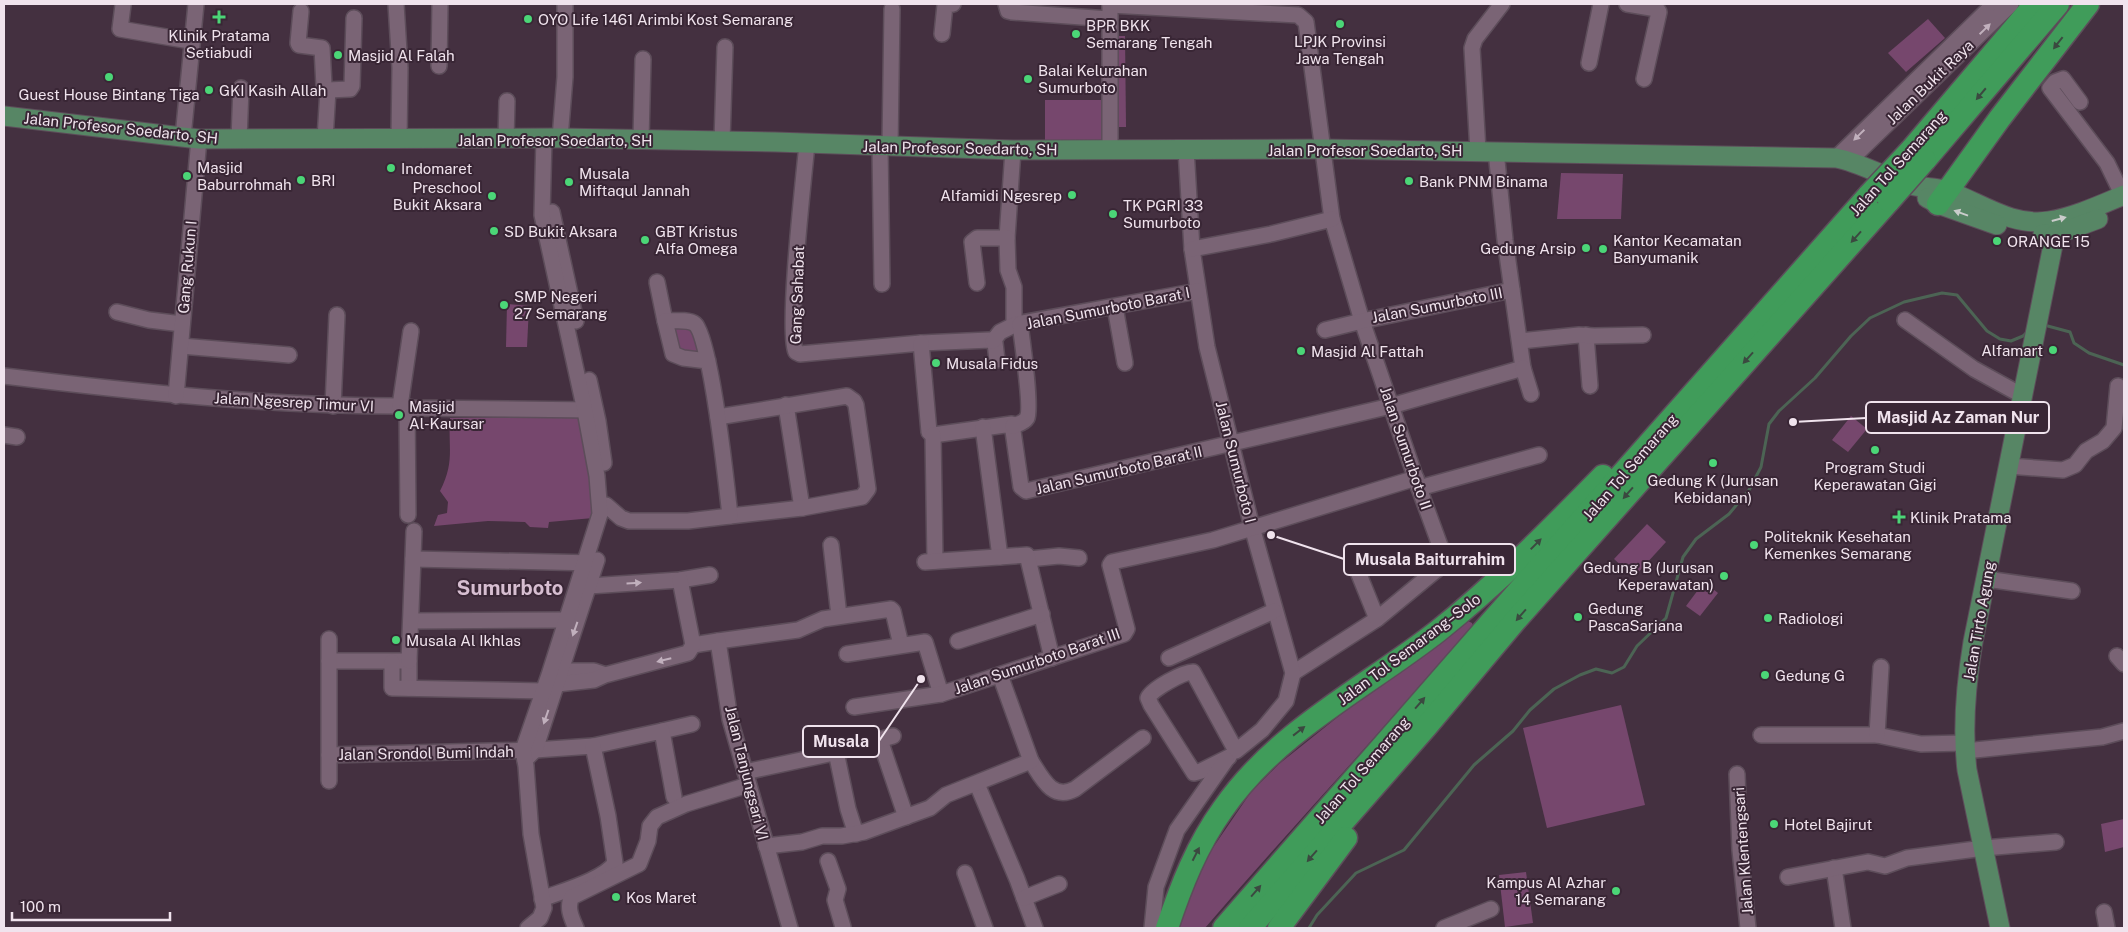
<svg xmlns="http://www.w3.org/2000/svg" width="2128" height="932" font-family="'Public Sans',sans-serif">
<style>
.green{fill:#76476d}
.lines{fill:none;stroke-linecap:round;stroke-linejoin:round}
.stream{stroke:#4c6454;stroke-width:3}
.minor-casing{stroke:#5d4d5a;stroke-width:18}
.major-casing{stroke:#5d4d5a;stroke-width:21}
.highway-casing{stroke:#5d4d5a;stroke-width:25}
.minor{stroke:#7a6475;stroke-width:15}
.major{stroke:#578665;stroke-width:19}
.highway{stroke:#409c5a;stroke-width:22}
.highway-bridge-casing{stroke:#5d4d5a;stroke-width:25;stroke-linecap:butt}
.highway-bridge{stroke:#409c5a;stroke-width:22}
.oneway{fill:#c1b0bd}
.oneway2{fill:#3b4940}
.oneway3{fill:#cacccb}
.poi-dot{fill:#4bd677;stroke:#392635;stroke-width:2}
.labels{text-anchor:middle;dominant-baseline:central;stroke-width:4;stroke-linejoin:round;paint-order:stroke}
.poi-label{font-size:15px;fill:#f0e3ed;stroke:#392635;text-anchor:start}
.street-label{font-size:15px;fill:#f0e3ed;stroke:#392635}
.district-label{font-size:20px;font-weight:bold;fill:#d7bed1;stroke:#392635}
.leader{fill:none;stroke:#f0e3ed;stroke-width:2}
.callout-dot{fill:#f0e3ed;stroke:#392635;stroke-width:2}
.callout{fill:#392635;stroke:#f0e3ed;stroke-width:2}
.callout-label{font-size:16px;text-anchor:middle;font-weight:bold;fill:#f0e3ed}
</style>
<rect width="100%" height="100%" fill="#443040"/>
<!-- green -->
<g class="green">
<path d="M1928 19 1945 38 1906 72 1888 53Z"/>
<path d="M1116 36H1125L1126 127H1117Z"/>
<rect x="1045" y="100" width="58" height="43"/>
<path d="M1561 173 1623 174 1621 219H1557Z"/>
<path d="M507 304 529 306 527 347H506Z"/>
<path d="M688 322 697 343V351L688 355 676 346 673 330 675 325Z"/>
<path d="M559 415 581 418 586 432 593 518 549 522 548 528 530 527 525 522 488 521 434 526 438 515 447 513 448 502 440 491C455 462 448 448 450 418L543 417Z"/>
<path d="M1851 416 1867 429 1848 452 1832 440Z"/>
<path d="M1647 524 1666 542 1634 577 1614 559Z"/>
<path d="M1704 582 1718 593 1700 616 1686 606Z"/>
<path d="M1468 621 1472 623 1474 629C1454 657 1426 678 1404 704 1338 779 1270 852 1205 928H1176L1182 905 1212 849 1251 792 1279 764 1344 712Z"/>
<path d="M1621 705 1645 805 1547 828 1523 728Z"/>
<path d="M2124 819V847L2105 852 2101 824Z"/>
<path d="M1526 872 1533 923 1505 927 1499 875Z"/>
</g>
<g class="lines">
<!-- stream -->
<g class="stream">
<path d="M2044 325 2070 332 2074 343 2089 353 2124 365"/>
<path d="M1309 928 1317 915 1356 873 1404 850 1474 765 1513 731 1530 710 1554 689 1580 675 1596 669 1612 673 1624 667 1637 646 1666 618 1683 557 1696 539 1729 514 1749 490 1761 467 1769 424 1779 411 1815 378 1851 336 1870 318 1904 302 1942 293 1957 295 1987 331 2000 339 2011 341 2023 336 2027 332"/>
</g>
<defs>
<g id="minor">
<path d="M396 4 400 68 399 139"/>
<path d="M1006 4 1008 11 1012 12 1109 19"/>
<path d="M1627 4 1657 9 1659 12 1644 79"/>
<path d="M123 5 120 29 190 41"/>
<path d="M1110 5 1298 15 1306 22 1332 219 1362 321 1419 488 1446 562 1377 619 1293 673"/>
<path d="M301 11 298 43 299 45 322 48 324 86 328 90"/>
<path d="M942 34 945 5 953 4"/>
<path d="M1589 63 1601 4"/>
<path d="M439 66 440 4"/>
<path d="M2080 102 2063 79 2055 82 2050 88 2107 163 2123 196"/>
<path d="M183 137 196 4"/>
<path d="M560 138 565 77V4"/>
<path d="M239 139 241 88"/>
<path d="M325 139 328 90 350 89 352 86 354 18"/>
<path d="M506 139 507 101"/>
<path d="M641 139 643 59"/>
<path d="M722 141 725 47"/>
<path d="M807 144C804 175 786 334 796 352L800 354 921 343 990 340 995 343 997 360"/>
<path d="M880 147 882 284"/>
<path d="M890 147 892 9"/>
<path d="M1186 149 1192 249 1207 347 1252 527 1293 673 1286 701 1262 730 1236 751 1193 672C1183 672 1152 689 1148 698L1151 705 1194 773 1201 771 1229 757"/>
<path d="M1110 150V4"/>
<path d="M1478 151 1472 48 1475 39 1502 4"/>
<path d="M1836 158 1994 4"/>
<path d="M1849 161 2011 4"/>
<path d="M552 212 576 321"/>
<path d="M1007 238 1013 150"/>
<path d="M1192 249 1271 234 1332 219"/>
<path d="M657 282 665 321"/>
<path d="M977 283 972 242 977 238H1007L1008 270 1014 287V320L1016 324 1198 291"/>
<path d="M1115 307 1125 363"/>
<path d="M117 312 149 320 182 324"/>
<path d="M1905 320 1974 369 2023 396"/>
<path d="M1325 330 1362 321 1512 290"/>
<path d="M1586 335 1590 386"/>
<path d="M993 341 1000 332 1016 324"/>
<path d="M1520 341 1579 335 1594 336 1643 335"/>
<path d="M921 343 929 432 933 435 1012 424 1021 487 1026 491 1391 406 1523 368 1505 240 1496 151"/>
<path d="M181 346 289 355"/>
<path d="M1523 368 1531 394"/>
<path d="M4 376C136 392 267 406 400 406L413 408 593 410"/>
<path d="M589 380 598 421 604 463"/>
<path d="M176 396 199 139"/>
<path d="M786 405 802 508"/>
<path d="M333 406 337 315"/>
<path d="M400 406 411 331"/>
<path d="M407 407 408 515"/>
<path d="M718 417 847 396 854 401 856 405 868 489 862 497 802 508 730 516"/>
<path d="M1013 426C1018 424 1024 423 1027 418 1032 409 1022 339 1020 324"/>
<path d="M983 427 1000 557"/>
<path d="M4 435 17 437"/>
<path d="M933 435 935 561"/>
<path d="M2008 466 2063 470 2075 465 2086 451 2103 441 2114 428 2118 386"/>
<path d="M1419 488 1539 455"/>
<path d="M606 505 621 518 629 521H688L730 516C727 488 711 337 695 324 689 319 673 321 665 321L673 354 683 358 708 361"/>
<path d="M831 545 839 616"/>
<path d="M1352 557 1377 619"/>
<path d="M413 559 594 563"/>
<path d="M1029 559 1059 556 1079 558"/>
<path d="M925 562 1027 555 1052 658"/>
<path d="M1986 579 2072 591"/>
<path d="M589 586 680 580 710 575"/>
<path d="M411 621 565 620"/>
<path d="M718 641 798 630 823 619 891 609 893 611 901 645"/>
<path d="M958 641 1042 614"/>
<path d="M693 645 718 641 730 719 790 928"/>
<path d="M847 654 925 642 941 694"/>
<path d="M2117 656 2124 664"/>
<path d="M1169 658 1274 611"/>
<path d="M329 661H409V688"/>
<path d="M409 661 414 531"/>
<path d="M392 662V688L543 691"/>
<path d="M552 671H594L603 674"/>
<path d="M548 685 594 680 605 675 688 653 693 645 680 580"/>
<path d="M854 707 941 694 1124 634 1127 629 1110 565 1112 562 1213 540 1416 478"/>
<path d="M662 731 692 724"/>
<path d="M1761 735H1877L1921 744 1965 743"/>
<path d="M1877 735 1881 667"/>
<path d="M880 740 906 817"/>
<path d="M1965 751 2102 737 2124 731"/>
<path d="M836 752 848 809 856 834"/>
<path d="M329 755 535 750 593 746 662 731 674 797"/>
<path d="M525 760 535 750 597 560"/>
<path d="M1031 761C1042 778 1052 801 1075 789L1143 738"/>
<path d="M745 772 829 754 893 736"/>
<path d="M1737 774 1740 850 1748 928"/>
<path d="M329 781V639"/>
<path d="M977 784 1017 879 1035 928"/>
<path d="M766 846 802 842 822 836H842L864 832 930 808 946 795 1031 761 1000 675"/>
<path d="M828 861 838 889 835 900 843 927"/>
<path d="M1834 868 1843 928"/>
<path d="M965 873 985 928"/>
<path d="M1788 877 1868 862 1885 866 1907 858 1984 848 2056 842"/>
<path d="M1024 898 1059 884"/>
<path d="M542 899C562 891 603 880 615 863L608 816 593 746"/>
<path d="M2104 912 2107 928"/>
<path d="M528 928 540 918 544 908 531 834 526 766 523 750 549 675 600 514 597 476 585 411 542 215 544 138"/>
<path d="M576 928C572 919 566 907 572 897L639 864 648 841 650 826 657 817 686 804 748 785"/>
<path d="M1152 928 1156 887 1177 830 1226 760"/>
<path d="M1444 928 1491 909"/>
</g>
<g id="major">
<path d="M4 116 199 139 560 138 775 142 1013 150 1324 149 1836 158C1862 163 1885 178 1911 185 1922 188 1936 187 1948 191 1981 203 2012 227 2049 221 2074 217 2100 205 2124 195"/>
<path d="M1927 198 1938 204 1997 225"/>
<path d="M2043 234 2055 235 2098 219"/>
<path d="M2000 928 1967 770C1962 728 1966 684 1973 642L2055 235"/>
</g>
<g id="highway">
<path d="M1911 150 2035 4"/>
<path d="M1925 160 2058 4"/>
<path d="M1938 204 2000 118 2088 4"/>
<path d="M1167 928C1181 886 1197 845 1223 809 1277 731 1365 688 1438 631 1497 584 1550 530 1603 476"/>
<path d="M1224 928 1492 621 1869 195"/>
<path d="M1250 928 1426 727 1515 621 1889 201"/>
<path d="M1279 928 1346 838"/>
</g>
</defs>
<!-- minor casing -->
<use href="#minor" class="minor-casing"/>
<!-- major casing -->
<use href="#major" class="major-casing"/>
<!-- highway casing -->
<use href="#highway" class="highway-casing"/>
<!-- minor -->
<use href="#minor" class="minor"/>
<!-- major -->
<use href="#major" class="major"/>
<!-- highway -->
<use href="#highway" class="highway"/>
<defs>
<g id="highway-bridge">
<path d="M1869 195 1911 150"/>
<path d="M1889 201 1925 160"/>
</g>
</defs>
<!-- highway-bridge casing -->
<use href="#highway-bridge" class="highway-bridge-casing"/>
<!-- highway-bridge -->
<use href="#highway-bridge" class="highway-bridge"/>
</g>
<!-- one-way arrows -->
<defs><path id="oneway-solid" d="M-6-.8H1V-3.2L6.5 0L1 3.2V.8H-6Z" transform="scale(1.25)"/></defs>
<g class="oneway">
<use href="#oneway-solid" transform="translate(1985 29) rotate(-44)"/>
<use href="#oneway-solid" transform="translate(1859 135) rotate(136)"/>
<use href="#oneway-solid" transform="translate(634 583) rotate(-4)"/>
<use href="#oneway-solid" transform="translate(575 629) rotate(109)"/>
<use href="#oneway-solid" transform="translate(664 660) rotate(166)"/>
<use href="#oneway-solid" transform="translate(546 717) rotate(109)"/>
</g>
<g class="oneway2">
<use href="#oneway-solid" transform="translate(2058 43) rotate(128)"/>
<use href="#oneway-solid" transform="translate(1981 94) rotate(130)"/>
<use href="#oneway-solid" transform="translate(1856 237) rotate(132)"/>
<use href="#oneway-solid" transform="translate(1748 358) rotate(132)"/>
<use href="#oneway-solid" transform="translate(1628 493) rotate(131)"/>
<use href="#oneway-solid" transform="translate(1536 544) rotate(-45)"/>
<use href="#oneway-solid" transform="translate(1521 615) rotate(131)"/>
<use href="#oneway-solid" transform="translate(1420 703) rotate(-49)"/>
<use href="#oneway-solid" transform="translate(1299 731) rotate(-38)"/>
<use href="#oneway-solid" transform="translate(1196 854) rotate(-63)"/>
<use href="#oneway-solid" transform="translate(1312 856) rotate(131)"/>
<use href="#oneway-solid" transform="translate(1256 891) rotate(-49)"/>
</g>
<g class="oneway3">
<use href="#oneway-solid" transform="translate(1961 213) rotate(-160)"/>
<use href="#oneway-solid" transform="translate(2059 219) rotate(-15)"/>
</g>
<!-- markers -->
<g class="poi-dot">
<path d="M216.5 9.5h5v5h5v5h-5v5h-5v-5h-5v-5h5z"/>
<circle cx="528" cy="19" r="5"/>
<circle cx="1340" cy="24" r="5"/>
<circle cx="1076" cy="34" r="5"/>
<circle cx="338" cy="55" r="5"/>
<circle cx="109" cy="77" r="5"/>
<circle cx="1028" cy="79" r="5"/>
<circle cx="209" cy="90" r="5"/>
<circle cx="391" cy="168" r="5"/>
<circle cx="187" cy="176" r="5"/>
<circle cx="301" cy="180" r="5"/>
<circle cx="1409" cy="181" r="5"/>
<circle cx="569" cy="182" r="5"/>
<circle cx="1072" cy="195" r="5"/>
<circle cx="492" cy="196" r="5"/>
<circle cx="1113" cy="214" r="5"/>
<circle cx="494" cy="231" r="5"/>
<circle cx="645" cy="240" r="5"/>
<circle cx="1997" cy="241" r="5"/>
<circle cx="1586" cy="248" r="5"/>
<circle cx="1603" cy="249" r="5"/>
<circle cx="504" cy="305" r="5"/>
<circle cx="2053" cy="350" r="5"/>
<circle cx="1301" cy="351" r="5"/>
<circle cx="936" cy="363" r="5"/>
<circle cx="399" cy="415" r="5"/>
<circle cx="1875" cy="450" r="5"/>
<circle cx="1713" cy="463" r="5"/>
<path d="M1896.5 509.5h5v5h5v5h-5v5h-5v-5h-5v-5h5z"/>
<circle cx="1754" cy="545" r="5"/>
<circle cx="1724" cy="576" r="5"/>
<circle cx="1578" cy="617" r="5"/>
<circle cx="1768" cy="618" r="5"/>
<circle cx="396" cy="640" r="5"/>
<circle cx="1765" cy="675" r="5"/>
<circle cx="1774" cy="824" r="5"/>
<circle cx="1616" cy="891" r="5"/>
<circle cx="616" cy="897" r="5"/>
</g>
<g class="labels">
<!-- poi labels -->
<g class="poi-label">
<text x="538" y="19">OYO Life 1461 Arimbi Kost Semarang</text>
<text x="1086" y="25">BPR BKK<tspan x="1086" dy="17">Semarang Tengah</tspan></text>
<text x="219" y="35" text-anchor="middle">Klinik Pratama<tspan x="219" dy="17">Setiabudi</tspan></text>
<text x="1340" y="41" text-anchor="middle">LPJK Provinsi<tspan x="1340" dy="17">Jawa Tengah</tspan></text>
<text x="348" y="55">Masjid Al Falah</text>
<text x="1038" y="70">Balai Kelurahan<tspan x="1038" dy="17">Sumurboto</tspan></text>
<text x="219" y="90">GKI Kasih Allah</text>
<text x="109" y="94" text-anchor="middle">Guest House Bintang Tiga</text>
<text x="197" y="167">Masjid<tspan x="197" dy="17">Baburrohmah</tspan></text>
<text x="401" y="168">Indomaret</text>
<text x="579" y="173">Musala<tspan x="579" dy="17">Miftaqul Jannah</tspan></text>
<text x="311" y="180">BRI</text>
<text x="1419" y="181">Bank PNM Binama</text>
<text x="482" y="187" text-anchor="end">Preschool<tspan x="482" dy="17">Bukit Aksara</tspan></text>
<text x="1062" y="195" text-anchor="end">Alfamidi Ngesrep</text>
<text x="1123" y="205">TK PGRI 33<tspan x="1123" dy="17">Sumurboto</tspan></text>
<text x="504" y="231">SD Bukit Aksara</text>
<text x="655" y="231">GBT Kristus<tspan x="655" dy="17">Alfa Omega</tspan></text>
<text x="1613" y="240">Kantor Kecamatan<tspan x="1613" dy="17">Banyumanik</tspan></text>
<text x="2007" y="241">ORANGE 15</text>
<text x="1576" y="248" text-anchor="end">Gedung Arsip</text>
<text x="514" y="296">SMP Negeri<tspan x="514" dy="17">27 Semarang</tspan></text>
<text x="2043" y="350" text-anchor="end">Alfamart</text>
<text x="1311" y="351">Masjid Al Fattah</text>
<text x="946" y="363">Musala Fidus</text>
<text x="409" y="406">Masjid<tspan x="409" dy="17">Al-Kaursar</tspan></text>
<text x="1875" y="467" text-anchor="middle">Program Studi<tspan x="1875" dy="17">Keperawatan Gigi</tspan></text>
<text x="1713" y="480" text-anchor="middle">Gedung K (Jurusan<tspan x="1713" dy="17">Kebidanan)</tspan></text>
<text x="1910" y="517">Klinik Pratama</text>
<text x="1764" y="536">Politeknik Kesehatan<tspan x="1764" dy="17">Kemenkes Semarang</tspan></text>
<text x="1714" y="567" text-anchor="end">Gedung B (Jurusan<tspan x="1714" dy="17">Keperawatan)</tspan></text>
<text x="1588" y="608">Gedung<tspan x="1588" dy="17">PascaSarjana</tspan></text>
<text x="1778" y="618">Radiologi</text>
<text x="406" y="640">Musala Al Ikhlas</text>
<text x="1775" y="675">Gedung G</text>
<text x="1784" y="824">Hotel Bajirut</text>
<text x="1606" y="882" text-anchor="end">Kampus Al Azhar<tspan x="1606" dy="17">14 Semarang</tspan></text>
<text x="626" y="897">Kos Maret</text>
</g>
<!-- street labels -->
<g class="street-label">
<text transform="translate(1930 82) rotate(-44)">Jalan Bukit Raya</text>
<text transform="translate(121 128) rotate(6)">Jalan Profesor Soedarto, SH</text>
<text x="555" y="140">Jalan Profesor Soedarto, SH</text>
<text transform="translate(960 148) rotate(1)">Jalan Profesor Soedarto, SH</text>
<text x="1365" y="150">Jalan Profesor Soedarto, SH</text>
<text transform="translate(1898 163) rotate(-48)">Jalan Tol Semarang</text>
<text transform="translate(187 267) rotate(-85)">Gang Rukun I</text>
<text transform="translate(797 295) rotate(-88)">Gang Sahabat</text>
<text transform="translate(1437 305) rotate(-11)">Jalan Sumurboto III</text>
<text transform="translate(1108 308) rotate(-11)">Jalan Sumurboto Barat I</text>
<text transform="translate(294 402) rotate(3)">Jalan Ngesrep Timur VI</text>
<text transform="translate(1406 448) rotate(71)">Jalan Sumurboto II</text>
<text transform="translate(1236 462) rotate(76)">Jalan Sumurboto I</text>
<text transform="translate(1630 467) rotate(-49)">Jalan Tol Semarang</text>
<text transform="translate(1119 470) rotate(-13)">Jalan Sumurboto Barat II</text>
<text transform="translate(1979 621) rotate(-80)">Jalan Tirto Agung</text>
<text transform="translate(1409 649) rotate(-37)">Jalan Tol Semarang–Solo</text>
<text transform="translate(1037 661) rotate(-19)">Jalan Sumurboto Barat III</text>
<text transform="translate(426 753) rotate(-1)">Jalan Srondol Bumi Indah</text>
<text transform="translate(1362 770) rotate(-49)">Jalan Tol Semarang</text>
<text transform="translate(747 773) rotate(76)">Jalan Tanjungsari VI</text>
<text transform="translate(1743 851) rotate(-94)">Jalan Klentengsari</text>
</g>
<!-- district labels -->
<g class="district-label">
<text x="510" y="588">Sumurboto</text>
</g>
</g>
<!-- callouts -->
<path class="leader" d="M1793 422L1866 418M1271 535L1344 559M921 679L879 741"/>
<g class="callout-dot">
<circle cx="1793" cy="422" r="5"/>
<circle cx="1271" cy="535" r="5"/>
<circle cx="921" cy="679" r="5"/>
</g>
<g class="callout">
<rect x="1866" y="402" width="183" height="31" rx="5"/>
<rect x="1344" y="544" width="171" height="31" rx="5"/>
<rect x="803" y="726" width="76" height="31" rx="5"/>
</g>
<g class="callout-label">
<text x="1958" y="423">Masjid Az Zaman Nur</text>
<text x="1430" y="565">Musala Baiturrahim</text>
<text x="841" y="747">Musala</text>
</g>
<!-- border -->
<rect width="2128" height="932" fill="none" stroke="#f0e3ed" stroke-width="10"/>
<!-- scale -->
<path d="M12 912v8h158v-8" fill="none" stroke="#f0e3ed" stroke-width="2.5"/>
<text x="20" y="912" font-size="15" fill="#f0e3ed" stroke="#392635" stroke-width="4" paint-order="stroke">100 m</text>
</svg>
